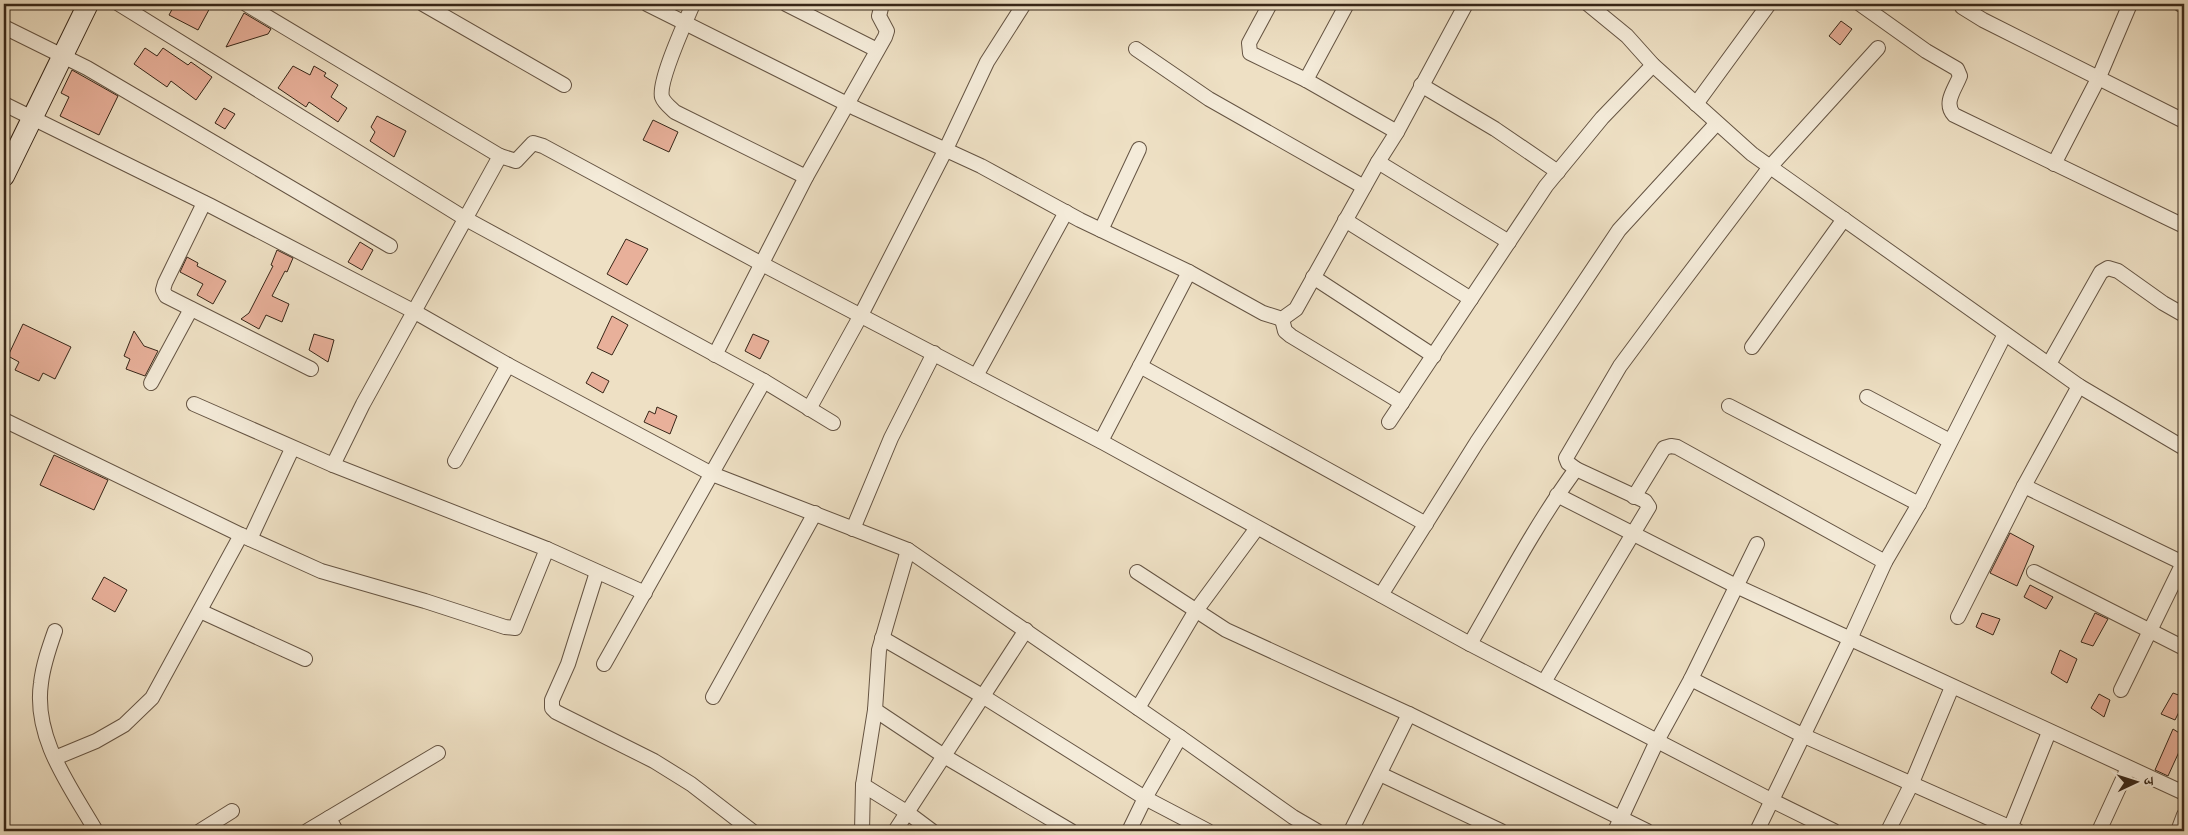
<svg xmlns="http://www.w3.org/2000/svg" width="2188" height="835" font-family="'IM FELL French Canon','Noto Serif Devanagari',serif">
<style>
.building{fill:#e8b09a;stroke:#372618}
.lines{fill:none;stroke-linecap:round;stroke-linejoin:round}
.street-casing{stroke:#655443;stroke-width:16}
.secondary-casing{stroke:#372618;stroke-width:22}
.street{stroke:#f4ebd9;stroke-width:14}
.secondary{stroke:#f4ebd9;stroke-width:20}
</style>
<rect width="100%" height="100%" fill="#eee0c4"/>
<filter id="stains"><feTurbulence type="fractalNoise" baseFrequency=".004" numOctaves="4"/><feColorMatrix values="0 0 0 0 .2 0 0 0 0 .09 0 0 0 0 .02 0 0 0 .5 -.17"/></filter>
<radialGradient id="worn" r=".72"><stop offset=".6" stop-color="#630" stop-opacity="0"/><stop offset="1" stop-color="#630" stop-opacity=".3"/></radialGradient>
<!-- building -->
<g class="building">
<path d="M175 4H212L198 30 169 15Z"/>
<path d="M244 13 271 29 268 34 226 47Z"/>
<path d="M1841 21 1852 29 1840 45 1829 36Z"/>
<path d="M145 48 157 56 163 48 188 65 191 62 212 77 196 100 171 81 167 87 134 64Z"/>
<path d="M293 66 310 75 314 66 326 73 324 76 338 85 331 97 347 108 338 122 309 102 306 107 278 88Z"/>
<path d="M72 70 118 96 99 135 60 116 69 97 61 93Z"/>
<path d="M224 108 235 114 225 129 215 123Z"/>
<path d="M377 116 406 131 394 157 370 141 375 132 371 127Z"/>
<path d="M653 120 678 132 669 152 643 140Z"/>
<path d="M626 239 648 249 627 285 607 274Z"/>
<path d="M360 242 373 250 362 270 348 262Z"/>
<path d="M277 250 293 258 287 272 285 271 272 296 289 304 282 322 266 315 259 329 241 319 249 313 273 266 271 265Z"/>
<path d="M187 257 198 263 197 266 226 281 213 304 197 295 203 284 180 272Z"/>
<path d="M612 316 628 325 612 355 597 348Z"/>
<path d="M23 324 71 347 55 379 43 373 39 381 15 370 19 362 8 356Z"/>
<path d="M134 331 144 346 158 351 145 376 126 369 130 359 124 356Z"/>
<path d="M314 334 334 340 328 362 309 350Z"/>
<path d="M753 334 769 341 760 359 745 351Z"/>
<path d="M592 372 609 381 603 393 586 383Z"/>
<path d="M657 407 677 416 670 434 644 422 649 411 655 414Z"/>
<path d="M54 455 108 480 94 510 40 485Z"/>
<path d="M2010 533 2034 546 2017 586 1990 573Z"/>
<path d="M104 577 127 590 115 612 92 599Z"/>
<path d="M2030 585 2053 597 2046 609 2024 597Z"/>
<path d="M1982 613 2000 619 1993 635 1976 627Z"/>
<path d="M2095 613 2108 619 2093 646 2081 642Z"/>
<path d="M2060 650 2077 659 2067 683 2051 673Z"/>
<path d="M2173 693 2184 697V702L2175 720 2161 714Z"/>
<path d="M2099 694 2110 700 2104 717 2091 708Z"/>
<path d="M2173 729 2184 736V741L2168 776 2155 770Z"/>
</g>
<g class="lines">
<defs>
<g id="street">
<path d="M119 4 466 219 764 381 604 664"/>
<path d="M246 4 500 156 363 404 333 465"/>
<path d="M423 4 564 85"/>
<path d="M647 4 857 109 981 166 1080 220 1189 272 1263 313 1282 319 1296 309 1378 162 1397 132 1466 4"/>
<path d="M693 4C686 21 658 81 662 97 664 103 671 108 675 112L806 177"/>
<path d="M786 4 877 50"/>
<path d="M1270 4 1249 43 1250 53 1306 80 1397 132"/>
<path d="M1588 4 1627 36 1653 65 1752 154 2079 386 2184 448"/>
<path d="M1860 4 1926 51 1957 69 1960 76C1955 89 1943 103 1954 115L2184 226"/>
<path d="M2180 4 2184 6"/>
<path d="M1962 7 1983 20 2184 121"/>
<path d="M4 27 87 68 390 246"/>
<path d="M1136 49 1209 99 1364 187"/>
<path d="M1306 80 1347 4"/>
<path d="M1421 85 1495 129 1558 172"/>
<path d="M4 104 211 206 415 312 508 365 712 474 908 550 1180 737 1293 817 1317 831"/>
<path d="M1696 104 1769 4"/>
<path d="M500 156 516 161 533 143 543 146 762 264 1104 443 1470 644 1771 800 1834 831"/>
<path d="M1378 162 1509 242"/>
<path d="M2054 164 2099 77 2130 4"/>
<path d="M204 203 165 283 163 290 166 296 311 369"/>
<path d="M1345 220 1471 299"/>
<path d="M1101 230 1139 149"/>
<path d="M1313 277 1434 356"/>
<path d="M1282 319 1285 331 1291 336 1402 403"/>
<path d="M1752 347 1844 219"/>
<path d="M715 355 806 177 885 37 887 31 879 16 882 4"/>
<path d="M2049 364 2101 272 2108 268 2118 271 2163 303 2184 315"/>
<path d="M1140 366 1426 524"/>
<path d="M976 376 1066 212"/>
<path d="M764 381 833 423"/>
<path d="M151 383 191 309"/>
<path d="M1867 397 1950 441"/>
<path d="M1729 406 1919 504"/>
<path d="M809 409 861 315 946 149 987 62 1024 4"/>
<path d="M4 420 241 535 321 571 425 601 505 627 515 628 547 549 333 465 194 404"/>
<path d="M1389 422 1546 186 1602 118 1653 65"/>
<path d="M1101 441 1189 272"/>
<path d="M455 461 508 365"/>
<path d="M2024 486 2183 563"/>
<path d="M1557 495 1736 586 2184 793"/>
<path d="M1634 497 1664 448 1671 446 1677 447 1885 562"/>
<path d="M853 529 891 438 934 353"/>
<path d="M250 539 292 449"/>
<path d="M547 549 645 593"/>
<path d="M597 572 568 664 552 700V708L556 712 654 761 691 784 752 831"/>
<path d="M1137 572 1226 630 1409 714 1647 831"/>
<path d="M2034 572 2184 648"/>
<path d="M1381 595 1477 442 1619 230 1716 124"/>
<path d="M200 611 305 659"/>
<path d="M1958 617 2024 486 2079 386"/>
<path d="M55 631C49 648 43 665 41 683 33 738 70 786 96 831"/>
<path d="M882 638 984 697 1145 798 1208 831"/>
<path d="M1470 644C1504 585 1536 524 1576 469L1568 463 1566 458 1620 366 1666 304 1770 167 1878 48"/>
<path d="M1691 679 1802 735 2018 831"/>
<path d="M1544 682 1649 507 1645 501 1576 469"/>
<path d="M2121 690 2183 563H2184"/>
<path d="M713 697 815 513"/>
<path d="M1138 708 1195 612 1257 528"/>
<path d="M875 710 944 756 1071 831"/>
<path d="M55 758 96 741 124 725 152 698 241 535"/>
<path d="M1380 774 1501 831"/>
<path d="M863 785 908 813 932 831"/>
<path d="M329 818 336 831"/>
<path d="M200 831 232 811"/>
<path d="M307 831 438 753"/>
<path d="M862 831 863 785 875 710 879 650 908 550"/>
<path d="M895 831 1026 630"/>
<path d="M1129 831 1145 798 1180 737"/>
<path d="M1351 831 1409 714"/>
<path d="M1615 831 1657 741 1691 679 1757 544"/>
<path d="M1757 831 1850 639 1885 562 1919 504 2005 334"/>
<path d="M1888 831 1911 785 1952 687"/>
<path d="M2009 831 2049 732"/>
<path d="M2099 831 2128 768"/>
<path d="M2178 831 2184 815"/>
</g>
<path id="secondary" d="M4 176 88 4"/>
</defs>
<!-- street casing -->
<use href="#street" class="street-casing"/>
<!-- secondary casing -->
<use href="#secondary" class="secondary-casing"/>
<!-- street -->
<use href="#street" class="street"/>
<!-- secondary -->
<use href="#secondary" class="secondary"/>
</g>
<!-- margin -->
<rect width="2188" height="835" fill="none" stroke="#eee0c4" stroke-width="20"/>
<rect x="5" y="5" width="2178" height="825" fill="none" stroke="#372618" stroke-width="2.5"/>
<rect x="10" y="10" width="2168" height="815" fill="none" stroke="#372618"/>
<!-- north arrow -->
<g transform="translate(2136 782) rotate(86)" stroke="#f4ebd9" stroke-width="4" paint-order="stroke">
<path d="M0-4L9 19L0 12L-9 19Z" fill="#372618"/>
<text y="-8" font-size="14" font-weight="bold" text-anchor="middle" fill="#372618">उ</text>
</g>
<rect width="100%" height="100%" filter="url(#stains)"/>
<rect width="100%" height="100%" fill="url(#worn)"/>
</svg>
